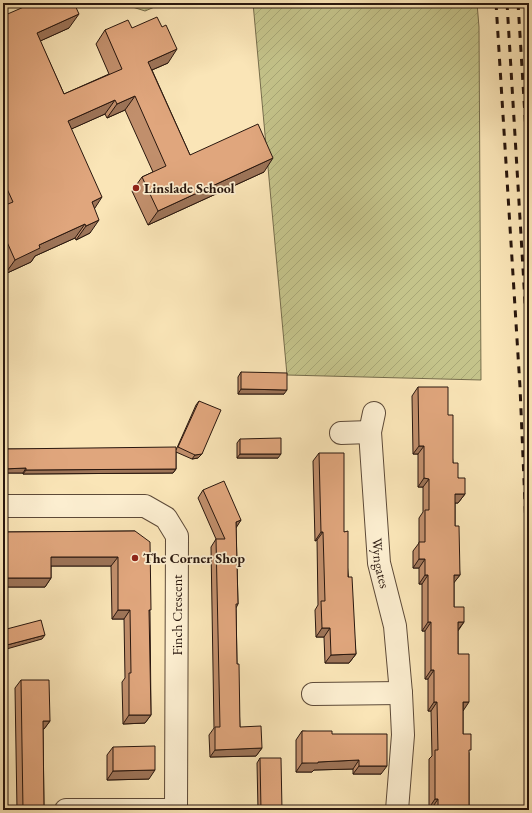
<svg xmlns="http://www.w3.org/2000/svg" width="532" height="813" font-family="'EB Garamond',serif">
<style>
.grass{fill:url(#grass-dots);stroke:#766d4c}
.garden{fill:url(#garden-furrows);stroke:#766d4c}
.lines{fill:none;stroke-linecap:round;stroke-linejoin:round}
.minor-casing{stroke:#5d4a38;stroke-width:24}
.minor{stroke:#fceed0;stroke-width:22}
.rail{stroke:#29170e;stroke-width:3;stroke-dasharray:7 7;stroke-linecap:butt}
.wall{fill:#c18f6c;stroke:#29170e}
.shaded-wall{fill:#9d7458;stroke:#29170e}
.building{fill:#e0a67d;stroke:#29170e}
.poi-dot{fill:#8f2418;stroke:#fceed0;stroke-width:1.5}
.labels{text-anchor:middle;dominant-baseline:central;stroke-width:3.5;stroke-linejoin:round;paint-order:stroke}
.poi-label{font-size:14px;font-weight:bold;fill:#29170e;stroke:#fceed0;text-anchor:start}
.street-label{font-size:14px;fill:#29170e;stroke:#fceed0}
</style>
<defs>
<pattern id="grass-dots" width="8" height="8" patternUnits="userSpaceOnUse"><rect width="8" height="8" fill="#c4c38a"/><path d="M2 2h.1M6 6h.1" fill="none" stroke="#a8a776" stroke-width="1.8" stroke-linecap="round"/></pattern>
<pattern id="garden-furrows" width="10" height="10" patternUnits="userSpaceOnUse"><rect width="10" height="10" fill="#c4c38a"/><path d="M-1 1l2-2M0 10L10 0M9 11l2-2" fill="none" stroke="#a8a776"/></pattern>
</defs>
<rect width="100%" height="100%" fill="#fae5b7"/>
<filter id="stains"><feTurbulence type="fractalNoise" baseFrequency=".005" numOctaves="4"/><feColorMatrix values="0 0 0 0 .2 0 0 0 0 .09 0 0 0 0 .02 0 0 0 .5 -.17"/></filter>
<radialGradient id="worn" r=".72"><stop offset=".6" stop-color="#630" stop-opacity="0"/><stop offset="1" stop-color="#630" stop-opacity=".3"/></radialGradient>
<!-- grass -->
<path class="grass" d="M120 3H164L145 11Z"/>
<!-- garden -->
<path class="garden" d="M253 3H477L479 27 481 380 287 375Z"/>
<g class="lines">
<defs>
<g id="minor">
<path id="s1" d="M374 413 370 432 379 563 395 626 401 693 403 735 397 810"/>
<path d="M341 433 370 432"/>
<path d="M3 506H145L166 518 177 536 176 810"/>
<path d="M313 694 401 693"/>
<path d="M66 810H176"/>
</g>
</defs>
<!-- minor casing -->
<use href="#minor" class="minor-casing"/>
<!-- minor -->
<use href="#minor" class="minor"/>
<!-- rail -->
<g class="rail">
<path d="M496 3 520 387 529 596"/>
<path d="M507 3 529 368"/>
<path d="M518 3 529 180"/>
<path d="M528 3 529 15"/>
</g>
</g>
<!-- wall -->
<g class="wall">
<path d="M3 16 69 28 40 41 64 94 109 74 96 44 105 30 132 28 168 63 152 70 190 155 264 172 148 225 132 191 142 177 153 172 125 110 107 118 105 114 71 129 94 209 90 233 76 240 75 238 35 256 31 262 5 274 3 269Z"/>
<path d="M241 372 284 394H238V377Z"/>
<path d="M418 387 448 415 453 463 458 478 465 494 458 503H455V526L460 575 454 582V607L464 622 458 631V654L463 711V734L469 753V810H432V808H429V759L432 756 431 711H428V679H425V631H422V584H419V568H413V551L419 543V518L423 512V487H418V454H413L412 396Z"/>
<path d="M199 401 202 454 198 458 192 459 176 452V469L173 473 23 474V473H3V449L176 450 196 405Z"/>
<path d="M240 439 278 458H237V443Z"/>
<path d="M319 453 344 532 356 654 349 663H325L324 637H316L315 610 318 605 317 540 315 541 313 461Z"/>
<path d="M203 490 241 520 236 527 238 604 236 608 237 664 240 727 262 748 256 756 210 757 209 735 214 728 211 547 216 539 198 498Z"/>
<path d="M135 531 150 612 151 715 145 723 123 724 122 682 125 678 124 619H112L111 566H51V578L45 587H3V534L5 532Z"/>
<path d="M21 680 50 721 44 729H43L44 810H17L15 688Z"/>
<path d="M302 731 332 734 381 774H353V769L314 770 312 772H296V740Z"/>
<path d="M113 747 149 779 107 780V755Z"/>
<path d="M260 758 282 810H258L257 763Z"/>
</g>
<!-- shaded-wall -->
<g class="shaded-wall">
<path d="M79 14 69 28 27 47 37 33Z"/>
<path d="M177 49 168 63 138 76 148 62Z"/>
<path d="M135 96 125 110 107 118 117 104Z"/>
<path d="M115 100 105 114 58 135 68 121Z"/>
<path d="M273 158 264 172 148 225 158 211Z"/>
<path d="M102 197 93 211 92 202Z"/>
<path d="M99 220 90 233 76 240 86 226Z"/>
<path d="M85 224 75 238 35 256 31 262 5 274 15 260 39 245Z"/>
<path d="M241 389 287 390 284 394H238Z"/>
<path d="M419 446H424L418 454H413Z"/>
<path d="M202 454 198 458 192 459 195 455Z"/>
<path d="M240 454H281L278 458H237Z"/>
<path d="M26 468 23 473H3V469Z"/>
<path d="M176 469 173 473 23 474 26 470Z"/>
<path d="M424 478 429 479 423 487H418Z"/>
<path d="M455 494H465L458 503H449Z"/>
<path d="M241 520 236 528V522Z"/>
<path d="M321 532H323L317 540 315 541Z"/>
<path d="M51 557H118L111 566H45Z"/>
<path d="M419 559H425L419 568H413Z"/>
<path d="M425 575H428L422 584H419Z"/>
<path d="M454 575H460L453 584Z"/>
<path d="M5 578H51L45 587H3V580Z"/>
<path d="M118 610H130L124 619H112Z"/>
<path d="M428 622H431L425 631H422Z"/>
<path d="M458 622H464L457 631Z"/>
<path d="M322 628H330L324 637H316Z"/>
<path d="M45 635 42 639 3 650V646Z"/>
<path d="M356 654 349 663H325L331 655Z"/>
<path d="M431 670H434L428 679H425Z"/>
<path d="M434 702H437L431 711H428Z"/>
<path d="M463 702H469L463 711Z"/>
<path d="M129 715H151L145 723 123 724Z"/>
<path d="M43 721H50L44 729H37Z"/>
<path d="M262 748 256 756 210 757 215 750Z"/>
<path d="M359 760 353 769 314 770 312 772H296L302 763 318 762Z"/>
<path d="M359 766H387L381 774H353Z"/>
<path d="M155 770 149 779 107 780 113 771Z"/>
<path d="M435 799H438L432 808H429Z"/>
</g>
<!-- building -->
<g class="building">
<path d="M33 3H74L79 14 37 33 64 94 122 69 105 30 128 20 132 28 157 17 162 27 166 25 177 49 148 62 190 155 258 124 273 158 158 211 142 177 166 166 135 96 117 104 115 100 68 121 102 197 92 202 99 220 86 226 85 224 39 245 40 248 15 260 3 233V206L13 202 3 180V16Z"/>
<path d="M241 372 287 373V390L241 389Z"/>
<path d="M418 387H448V415H453V463H458V478H465V494H455V526H459L460 575H454V607H464V622H458V654H469V702H463V734H471V750H469V810H438V799H435V750H438L437 702H434V670H431V622H428V575H425V559H419V542H425V510H429V479L424 478V446H419Z"/>
<path d="M199 401 221 410 202 454 195 455 178 447Z"/>
<path d="M281 438V454H240V439Z"/>
<path d="M176 447V469L26 470V468L3 469V449Z"/>
<path d="M319 453H344V532L348 531V577H352L356 654 331 655 330 628H322L321 601H325L323 532H321Z"/>
<path d="M224 481 241 520 236 522 238 604H236L237 664H239L240 727 261 726 262 748 215 750V727H220L216 539H225L203 490Z"/>
<path d="M135 531 150 542 151 610H149L151 715H129V673H131L130 610H118V557H51V578H5V532Z"/>
<path d="M41 620 45 635 3 646V630Z"/>
<path d="M21 680H49L50 721H43L44 810H23Z"/>
<path d="M302 731H332V734H387V766H359V760L318 762V763H302Z"/>
<path d="M155 746V770L113 771V747Z"/>
<path d="M260 758H281L282 810H261Z"/>
</g>
<!-- markers -->
<g class="poi-dot">
<circle cx="136" cy="188" r="4"/>
<circle cx="135" cy="558" r="4"/>
</g>
<g class="labels">
<!-- poi labels -->
<g class="poi-label">
<text x="144" y="188">Linslade School</text>
<text x="143" y="558">The Corner Shop</text>
</g>
<!-- street labels -->
<g class="street-label">
<text stroke="none"><textPath href="#s1" startOffset="151">Wyngates</textPath></text>
<text transform="translate(177 615) rotate(-90)">Finch Crescent</text>
</g>
</g>
<!-- margin -->
<rect width="532" height="813" fill="none" stroke="#fae5b7" stroke-width="16"/>
<rect x="4" y="4" width="524" height="805" fill="none" stroke="#29170e" stroke-width="2"/>
<rect x="8" y="8" width="516" height="797" fill="none" stroke="#29170e"/>
<rect width="100%" height="100%" filter="url(#stains)"/>
<rect width="100%" height="100%" fill="url(#worn)"/>
</svg>
